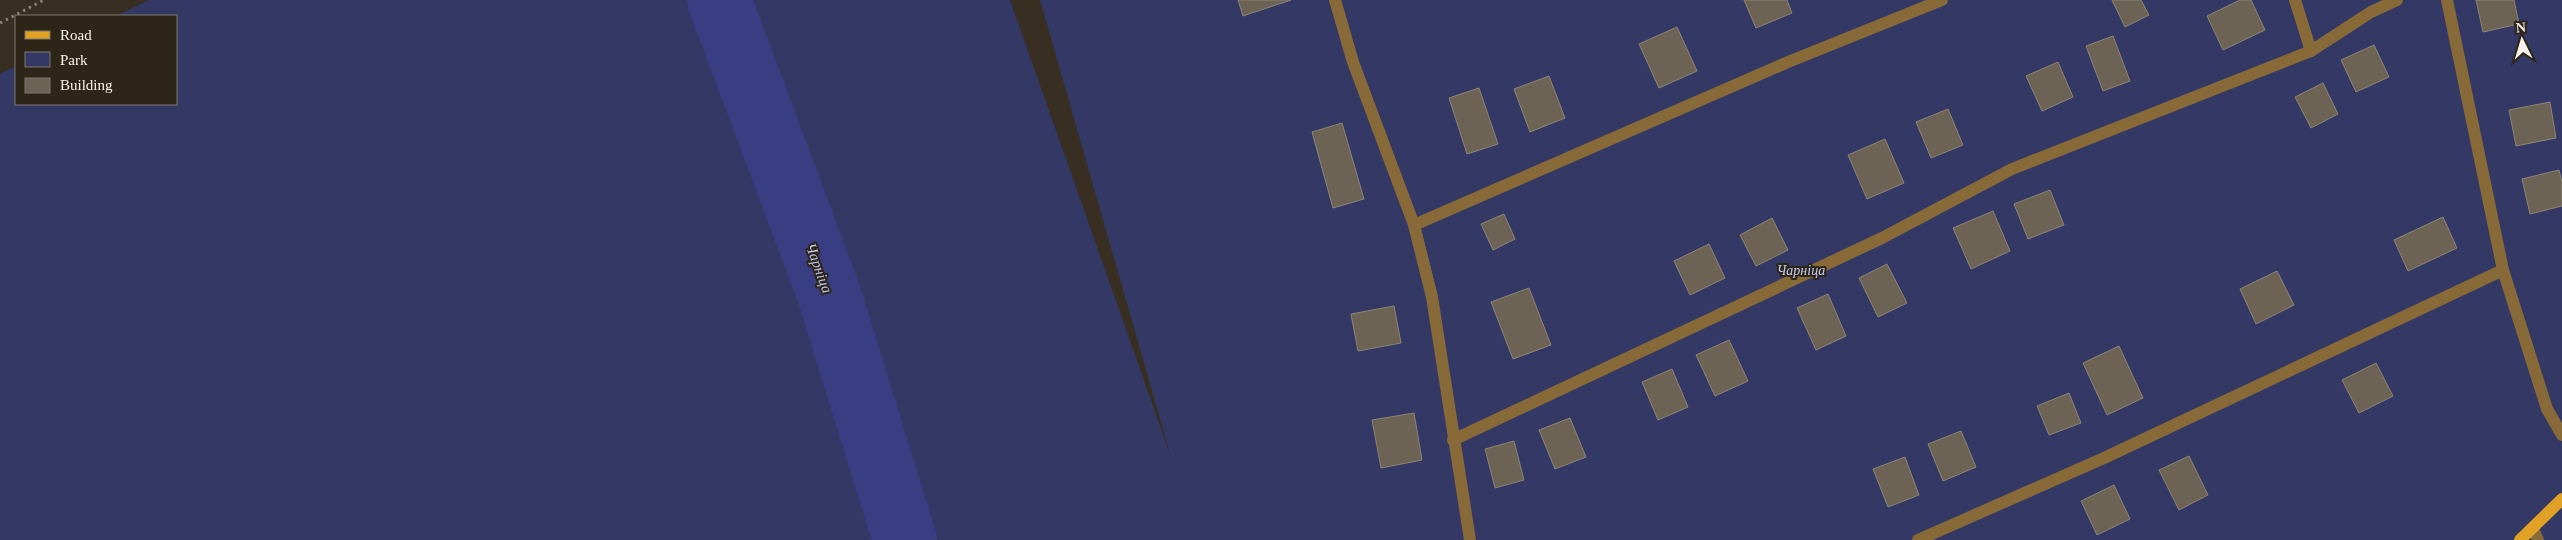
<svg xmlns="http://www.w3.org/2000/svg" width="2562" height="540" font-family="Georgia,serif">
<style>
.green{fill:#333865}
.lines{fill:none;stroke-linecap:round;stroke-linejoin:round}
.river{stroke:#393e83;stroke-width:64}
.building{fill:#6d6355;stroke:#8e8475}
.path{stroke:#878075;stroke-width:3;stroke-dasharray:2.5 4;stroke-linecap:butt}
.minor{stroke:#886a38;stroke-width:12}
.major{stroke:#e0a124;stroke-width:12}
.labels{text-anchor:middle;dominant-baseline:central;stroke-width:4;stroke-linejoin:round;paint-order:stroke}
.park-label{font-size:14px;font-style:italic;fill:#c4cbf4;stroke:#2d2518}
.water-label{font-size:15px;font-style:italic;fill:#bec5ed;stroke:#2d2518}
</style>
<rect width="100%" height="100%" fill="#382f22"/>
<!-- green -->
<path class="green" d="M149 0H1010L1171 457 1040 0H2562V540H0V74L16 66V104H176V16H116Z"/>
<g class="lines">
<!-- river -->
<path class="river" d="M719 0 829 294 905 540"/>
</g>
<!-- building -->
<g class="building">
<path d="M1238 0H1291L1243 16Z"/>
<path d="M1744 0H1787L1792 13 1756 28Z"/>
<path d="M2112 0H2141L2149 15 2125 27Z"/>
<path d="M2240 0H2251L2265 30 2223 50 2207 16Z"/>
<path d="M2476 0H2514L2519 24 2483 32Z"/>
<path d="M1677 27 1697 71 1659 88 1639 44Z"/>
<path d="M2113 36 2130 81 2103 91 2086 46Z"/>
<path d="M2374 45 2389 77 2356 92 2341 60Z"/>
<path d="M2058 62 2073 97 2042 111 2026 76Z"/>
<path d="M1549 76 1565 118 1530 132 1514 89Z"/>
<path d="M2323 83 2338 114 2311 128 2295 97Z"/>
<path d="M1479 88 1498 144 1467 154 1449 98Z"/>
<path d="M2550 102 2556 138 2516 146 2509 110Z"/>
<path d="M1948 109 1963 145 1931 158 1916 122Z"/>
<path d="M1342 123 1364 199 1333 208 1312 132Z"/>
<path d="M1885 139 1904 183 1867 199 1848 155Z"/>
<path d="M2559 170 2562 182V206L2530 214 2522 179Z"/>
<path d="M2050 190 2064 225 2028 239 2014 204Z"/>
<path d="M1993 211 2010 251 1971 269 1953 228Z"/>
<path d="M1504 214 1515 239 1493 250 1481 224Z"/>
<path d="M2443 217 2457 248 2408 271 2394 240Z"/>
<path d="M1772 218 1788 250 1756 266 1740 235Z"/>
<path d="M1709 244 1725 278 1690 295 1674 261Z"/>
<path d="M1887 264 1907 303 1878 317 1859 278Z"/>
<path d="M2277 271 2294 305 2256 324 2240 289Z"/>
<path d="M1529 288 1551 345 1513 359 1491 302Z"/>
<path d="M1828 294 1846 336 1816 350 1797 308Z"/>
<path d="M1394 306 1401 343 1358 351 1351 314Z"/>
<path d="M1729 340 1748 381 1715 396 1696 355Z"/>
<path d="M2119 346 2143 398 2107 415 2083 363Z"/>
<path d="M2376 363 2393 396 2359 413 2342 380Z"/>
<path d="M1672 369 1688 407 1658 420 1642 382Z"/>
<path d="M2069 393 2081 423 2049 435 2037 406Z"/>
<path d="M1414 413 1422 460 1381 468 1372 420Z"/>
<path d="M1570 418 1586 457 1555 469 1539 430Z"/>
<path d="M1961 431 1976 467 1943 481 1928 444Z"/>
<path d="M1514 441 1524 480 1495 488 1485 449Z"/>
<path d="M2189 456 2208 495 2179 510 2159 470Z"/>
<path d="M1905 457 1919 495 1888 507 1873 469Z"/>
<path d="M2114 485 2130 519 2097 535 2081 501Z"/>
</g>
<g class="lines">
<!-- path -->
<path class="path" d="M0 23 44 0"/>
<!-- minor -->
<g class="minor">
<path d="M1335 0 1353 62 1414 225 1432 297 1470 540"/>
<path d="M2295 0 2311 51"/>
<path d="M2447 0 2503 270 2547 409 2562 435"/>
<path d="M1414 225 1788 62 1942 0"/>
<path d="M1453 440 1882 238 2012 169 2311 51 2371 12 2397 0"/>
<path d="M2533 529 2538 540"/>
<path d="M1918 540 2104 458 2503 270"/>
</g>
<!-- major -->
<path class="major" d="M2520 540 2562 499"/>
</g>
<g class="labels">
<!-- park labels -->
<g class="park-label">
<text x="1801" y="270">Чарніца</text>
</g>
<!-- water labels -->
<g class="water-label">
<text transform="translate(819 268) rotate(70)">Чарніца</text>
</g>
</g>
<!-- legend -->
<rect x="15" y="15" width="162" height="90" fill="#2d2518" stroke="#7e776c"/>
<rect x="25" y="31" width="25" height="8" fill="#e0a124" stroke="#7e776c"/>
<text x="60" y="40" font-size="15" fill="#f8f2ea">Road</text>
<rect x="25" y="52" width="25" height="15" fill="#333865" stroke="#7e776c"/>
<text x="60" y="65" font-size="15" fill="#f8f2ea">Park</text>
<rect x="25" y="78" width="25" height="15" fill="#6d6355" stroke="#7e776c"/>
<text x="60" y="90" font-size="15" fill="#f8f2ea">Building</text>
<!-- north arrow -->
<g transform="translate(2522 40) rotate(355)" stroke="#2d2518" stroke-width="4" paint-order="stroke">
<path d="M0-4L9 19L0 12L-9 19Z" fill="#f8f2ea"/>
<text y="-8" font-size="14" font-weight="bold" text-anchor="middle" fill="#f8f2ea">N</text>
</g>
</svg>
